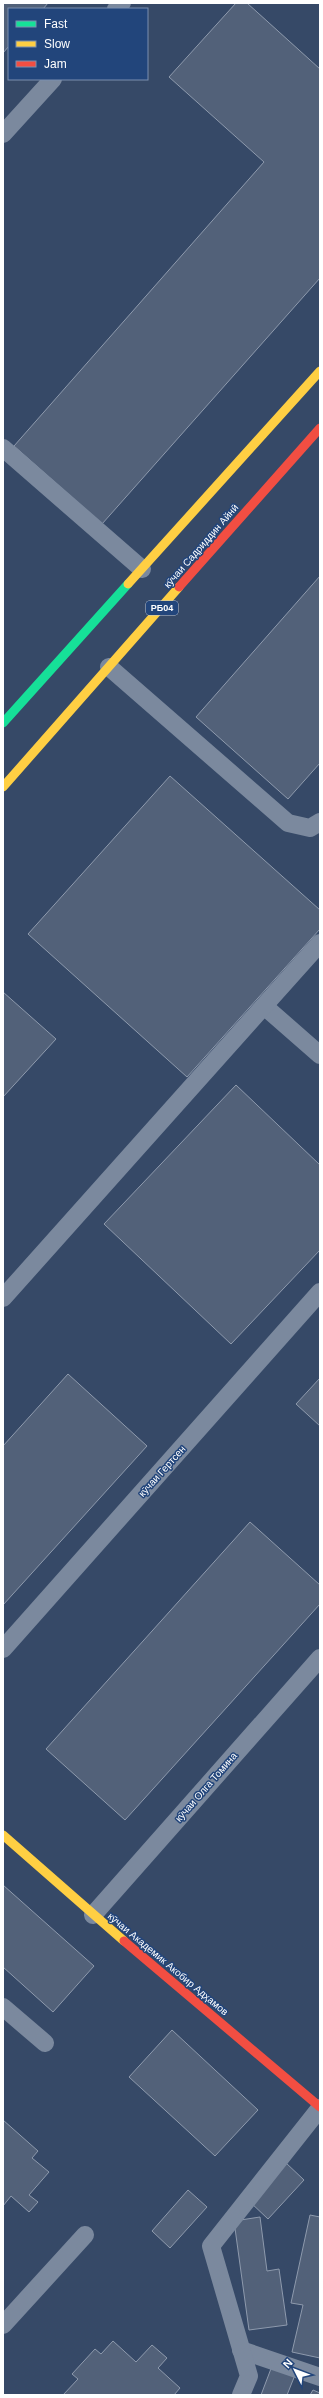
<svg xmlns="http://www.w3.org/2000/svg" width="323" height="2398" font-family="Helvetica,sans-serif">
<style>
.building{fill:#526179;stroke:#8e9aad}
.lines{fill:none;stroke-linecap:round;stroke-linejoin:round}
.lane{stroke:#7b899e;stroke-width:18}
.fast{stroke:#16e098;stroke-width:9}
.slow{stroke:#ffcf43;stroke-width:9}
.jam{stroke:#f24e42;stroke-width:9}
.labels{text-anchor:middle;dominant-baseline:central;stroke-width:3;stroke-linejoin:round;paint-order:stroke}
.shield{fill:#22457b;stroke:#bdc7d7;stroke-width:1}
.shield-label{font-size:9px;font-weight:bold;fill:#fff}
.street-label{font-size:10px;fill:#fff;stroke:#22457b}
</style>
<rect width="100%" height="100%" fill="#364967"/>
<!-- building -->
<g class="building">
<path d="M3 3H48L43 9H9V46L3 53Z"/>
<path d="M236 3H247L320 69V278L102 524 14 446 264 162 169 77Z"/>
<path d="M320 576V763L288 799 196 717Z"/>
<path d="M170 776 320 910V929L187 1077 28 934Z"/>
<path d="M3 992 56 1039 3 1097Z"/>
<path d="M236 1085 320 1165V1250L231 1344 104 1224Z"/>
<path d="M68 1374 147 1446 3 1605V1446Z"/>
<path d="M320 1378V1426L296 1404Z"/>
<path d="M250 1522 320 1585V1604L125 1820 46 1749Z"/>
<path d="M3 1885 94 1966 53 2012 3 1967Z"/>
<path d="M172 2030 258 2110 215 2156 129 2077Z"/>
<path d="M3 2120 38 2151 32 2158 49 2172 29 2195 38 2202 29 2212 11 2196 3 2206Z"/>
<path d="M285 2162 304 2180 268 2219 249 2201Z"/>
<path d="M188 2190 207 2207 170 2248 152 2231Z"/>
<path d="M310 2215 320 2217V2358L292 2352 303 2305 291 2303Z"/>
<path d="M260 2217 267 2271 279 2269 287 2325 249 2330 234 2221Z"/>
<path d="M113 2341 136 2362 152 2345 167 2358 158 2368 180 2388 174 2395H63L78 2379 72 2374 95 2349 101 2354Z"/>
<path d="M272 2366 295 2375 287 2395H261Z"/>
<path d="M313 2390 320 2393V2395H310Z"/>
</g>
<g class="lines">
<!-- lane -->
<g class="lane">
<path d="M116 9 122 3"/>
<path d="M3 134 53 79"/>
<path d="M3 448 142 569"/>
<path d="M109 667 288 823 310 828 320 822"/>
<path d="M264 1006 320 1055"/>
<path d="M3 1298 320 943"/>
<path d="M3 1649 320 1292"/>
<path d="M93 1915 320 1658"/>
<path d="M3 2007 45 2043"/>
<path d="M3 2325 85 2235"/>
<path d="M241 2350 320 2377"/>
<path d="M241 2395 249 2376 211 2246 320 2108"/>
</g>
<!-- fast -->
<path class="fast" d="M3 723 128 584"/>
<!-- slow -->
<g class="slow">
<path d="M128 584 320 371"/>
<path d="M3 787 179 587"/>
<path d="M3 1835 124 1941"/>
</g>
<!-- jam -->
<g class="jam">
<path d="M179 587 320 428"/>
<path d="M124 1941 320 2107"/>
</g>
</g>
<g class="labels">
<!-- shield labels -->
<rect class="shield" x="146" y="601" width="32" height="14" rx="3"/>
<g class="shield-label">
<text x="162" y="608">РБ04</text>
</g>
<!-- street labels -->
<g class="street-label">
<text transform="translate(201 546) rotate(-49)">кӯчаи Садриддин Айнӣ</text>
<text transform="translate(162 1471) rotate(-48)">кӯчаи Гертсен</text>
<text transform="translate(206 1787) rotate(-49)">кӯчаи Олга Томина</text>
<text transform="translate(168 1964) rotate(40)">кӯчаи Академик Акобир Адҳамов</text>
</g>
</g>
<!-- border -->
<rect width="323" height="2398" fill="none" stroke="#ffffff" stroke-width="8"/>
<!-- legend -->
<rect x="8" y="8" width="140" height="72" fill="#22457b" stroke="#7a8fb0"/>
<rect x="16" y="21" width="20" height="6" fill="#16e098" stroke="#7a8fb0"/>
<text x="44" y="28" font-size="12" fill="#ffffff">Fast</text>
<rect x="16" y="41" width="20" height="6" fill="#ffcf43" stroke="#7a8fb0"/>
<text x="44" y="48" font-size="12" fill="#ffffff">Slow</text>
<rect x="16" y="61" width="20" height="6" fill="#f24e42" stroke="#7a8fb0"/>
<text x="44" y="68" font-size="12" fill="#ffffff">Jam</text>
<!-- north arrow -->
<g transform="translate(295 2370) rotate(312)" stroke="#22457b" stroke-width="3" paint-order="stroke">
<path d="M0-3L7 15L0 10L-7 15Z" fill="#ffffff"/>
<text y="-6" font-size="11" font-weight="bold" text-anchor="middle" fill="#ffffff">N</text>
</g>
</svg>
